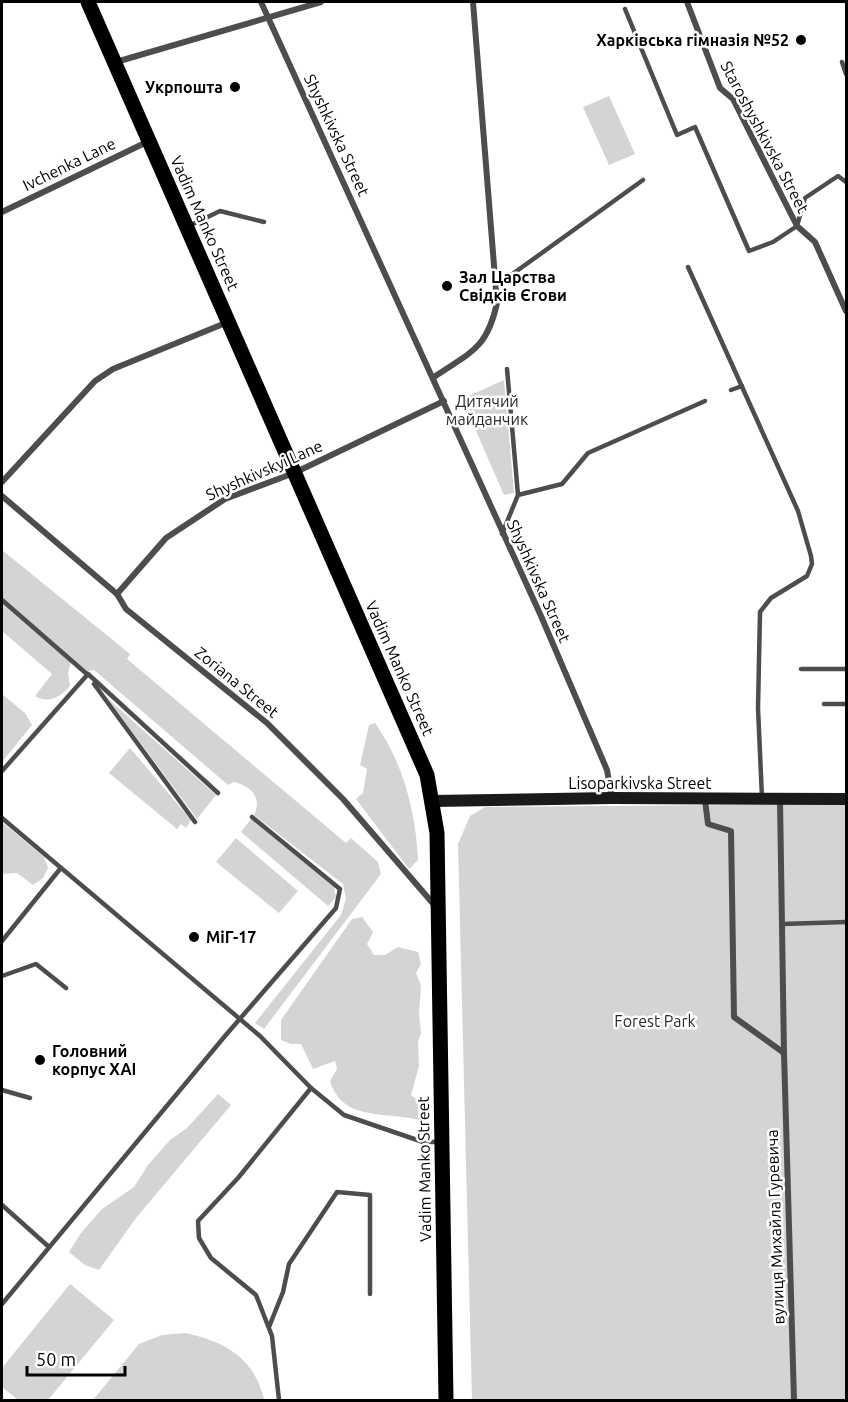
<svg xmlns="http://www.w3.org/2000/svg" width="848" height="1402" font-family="Ubuntu,sans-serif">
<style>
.green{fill:#d4d4d4}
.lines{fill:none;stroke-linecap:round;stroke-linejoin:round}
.lane{stroke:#4d4d4d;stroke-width:4.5}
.street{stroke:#4d4d4d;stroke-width:6}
.secondary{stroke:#1a1a1a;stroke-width:12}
.primary{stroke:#000;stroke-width:15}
.poi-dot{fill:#000;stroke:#fff;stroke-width:2}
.labels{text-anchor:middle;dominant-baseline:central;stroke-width:5;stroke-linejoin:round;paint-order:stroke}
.poi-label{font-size:16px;font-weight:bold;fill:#000;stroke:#fff;text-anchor:start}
.street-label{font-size:16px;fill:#000;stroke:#fff}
.park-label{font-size:16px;fill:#2b2b2b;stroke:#fff}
</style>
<rect width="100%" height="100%" fill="#fff"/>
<!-- green -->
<g class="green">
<path d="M609 96 635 154 609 165 583 107Z"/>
<path d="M504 380 514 493 504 495 462 399Z"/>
<path d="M2 550 130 654 127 659 346 843 351 838 378 862 381 874 264 1029 255 1023 341 915 346 899 343 884 254 815C263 797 250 786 234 782L228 785 94 670 87 671 80 665 71 662 68 673 70 686C61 697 48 704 35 696L52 674 2 631Z"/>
<path d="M2 694 25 713 32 725 2 762Z"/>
<path d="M107 698 216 795 197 819Z"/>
<path d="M375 723C403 762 416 813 418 860L409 869 356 799 363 793 367 769 360 765 369 725Z"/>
<path d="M130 748 191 820 186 828 181 824 177 829 109 773Z"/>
<path d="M846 804V1400H472L458 844 470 816 485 807Z"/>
<path d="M251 819 334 887 336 897 328 906 241 832Z"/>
<path d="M2 822 44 857 48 868 43 878 33 885 17 873 2 874Z"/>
<path d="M236 838 298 891 279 913 216 862Z"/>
<path d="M362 917 373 932 367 944 374 955H385L398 947 418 952 421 964 416 973 421 986 419 1014 421 1033 418 1042 419 1066 411 1095 418 1100 419 1120C384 1111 343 1122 330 1081L337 1069 335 1061 313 1069 301 1044H291L281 1040V1020L352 919Z"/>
<path d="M218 1094 231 1105 136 1218 99 1270 85 1265 69 1252 81 1233 102 1209 134 1187 148 1165 170 1140 187 1128Z"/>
<path d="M70 1284 114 1320 48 1400H18L2 1387V1368Z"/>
<path d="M185 1333C224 1341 255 1358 264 1400H93L139 1344 162 1335Z"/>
</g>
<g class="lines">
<!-- lane -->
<g class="lane">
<path d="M625 9 677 135 695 127 749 251 773 242 797 226 805 198 838 176 846 182"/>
<path d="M842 62 846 74"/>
<path d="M189 226 220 211 264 222"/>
<path d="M688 267 798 511 811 556 812 564 807 576 771 598 760 612 758 708 762 798"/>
<path d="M496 286 643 180"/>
<path d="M731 390 742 386"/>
<path d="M518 495 562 484 588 453 705 401"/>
<path d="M502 534 518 495 507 369"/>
<path d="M2 600 88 675"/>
<path d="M801 669H846"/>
<path d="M94 684 195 822"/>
<path d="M824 704H846"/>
<path d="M2 771 88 674 218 793"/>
<path d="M2 818 260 1036 311 1088 344 1115 423 1142H438"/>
<path d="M782 924 846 922"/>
<path d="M2 941 60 869"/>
<path d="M2 976 36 964 66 988"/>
<path d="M2 1090 30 1098"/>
<path d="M2 1205 49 1247"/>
<path d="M2 1304 225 1036 336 908 340 889 252 817"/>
<path d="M269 1327 283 1292 289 1264 337 1192 370 1195V1294"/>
<path d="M279 1400 272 1336 256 1295 211 1258 199 1238 198 1221 238 1178 311 1088"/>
</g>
<!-- street -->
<g class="street">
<path d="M261 2 541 616 607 770 612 798"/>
<path d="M687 2 720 88 733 99 797 226 815 242 846 311"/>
<path d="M116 62 321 2"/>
<path d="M2 212 149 141"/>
<path d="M434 377C471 352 487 349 497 303L473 2"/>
<path d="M2 482 95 381 113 369 228 322"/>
<path d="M2 496 117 594 126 609 267 723 343 799 436 907"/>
<path d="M117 594 166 538 225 499 294 473 444 401"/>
<path d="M705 800 708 824 731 831 734 1017 784 1053 794 1400"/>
<path d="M780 800 784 1053"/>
</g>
<!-- secondary -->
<path class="secondary" d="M433 801 612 798 846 799"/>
<!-- primary -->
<path class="primary" d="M88 2 427 775 437 833 446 1400"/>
</g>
<!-- markers -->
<g class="poi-dot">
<circle cx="801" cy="40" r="6"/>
<circle cx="235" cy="87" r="6"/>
<circle cx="447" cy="286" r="6"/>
<circle cx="194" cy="937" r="6"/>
<circle cx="40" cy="1060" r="6"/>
</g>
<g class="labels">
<!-- poi labels -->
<g class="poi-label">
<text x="789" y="40" text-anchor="end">Харківська гімназія №52</text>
<text x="223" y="87" text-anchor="end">Укрпошта</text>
<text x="459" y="277">Зал Царства<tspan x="459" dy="18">Свідків Єгови</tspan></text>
<text x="206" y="937">МіГ-17</text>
<text x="52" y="1051">Головний<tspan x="52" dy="18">корпус ХАІ</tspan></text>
</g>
<!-- street labels -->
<g class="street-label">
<text transform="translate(337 135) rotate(65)">Shyshkivska Street</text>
<text transform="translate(765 137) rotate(62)">Staroshyshkivska Street</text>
<text transform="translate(69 164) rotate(-26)">Ivchenka Lane</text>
<text transform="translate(205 223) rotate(66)">Vadim Manko Street</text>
<text transform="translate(264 470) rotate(-24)">Shyshkivskyi Lane</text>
<text transform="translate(539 581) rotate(66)">Shyshkivska Street</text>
<text transform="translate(400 668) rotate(66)">Vadim Manko Street</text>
<text transform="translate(237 682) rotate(39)">Zoriana Street</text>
<text x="640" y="783">Lisoparkivska Street</text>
<text transform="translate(424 1169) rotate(-91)">Vadim Manko Street</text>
<text transform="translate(775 1227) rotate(-92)">вулиця Михайла Гуревича</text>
</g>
<!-- park labels -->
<g class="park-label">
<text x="487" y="401">Дитячий<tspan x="487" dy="18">майданчик</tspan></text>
<text x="655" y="1021">Forest Park</text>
</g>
</g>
<!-- border -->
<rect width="848" height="1402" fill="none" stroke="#000000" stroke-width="6"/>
<!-- scale -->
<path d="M27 1366v9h98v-9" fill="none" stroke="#000000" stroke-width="3"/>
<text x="36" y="1366" font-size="18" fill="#000000" stroke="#ffffff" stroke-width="4.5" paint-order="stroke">50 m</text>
</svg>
